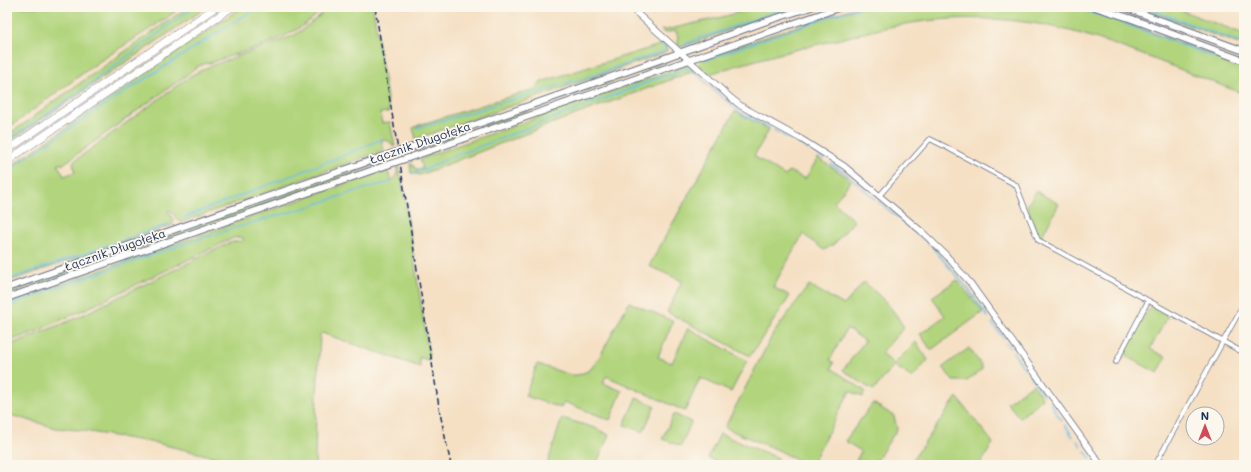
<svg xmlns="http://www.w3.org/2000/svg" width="1251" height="472" font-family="Mali,sans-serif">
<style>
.green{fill:#b1d47c;stroke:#66826d}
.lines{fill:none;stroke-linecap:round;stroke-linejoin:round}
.stream{stroke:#6abde6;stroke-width:1.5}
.street-casing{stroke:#676d82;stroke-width:5.5}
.secondary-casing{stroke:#676d82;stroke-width:7}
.primary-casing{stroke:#676d82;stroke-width:8}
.highway-casing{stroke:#676d82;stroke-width:8}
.street{stroke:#fff;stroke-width:4}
.secondary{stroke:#fff;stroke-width:5.5}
.primary{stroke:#fff;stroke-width:6}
.highway{stroke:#fff;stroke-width:7}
.rail{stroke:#1b2f5e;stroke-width:1.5;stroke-dasharray:6 3;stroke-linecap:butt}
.primary-bridge-casing{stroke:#676d82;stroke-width:8;stroke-linecap:butt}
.primary-bridge{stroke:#fff;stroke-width:6}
.labels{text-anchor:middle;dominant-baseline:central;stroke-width:3.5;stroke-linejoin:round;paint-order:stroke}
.street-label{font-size:12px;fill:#1b2f5e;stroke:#fbf7ec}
</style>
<rect width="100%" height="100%" fill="#fbf7ec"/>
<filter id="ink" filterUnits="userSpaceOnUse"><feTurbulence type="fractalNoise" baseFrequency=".025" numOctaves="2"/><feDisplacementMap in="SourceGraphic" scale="8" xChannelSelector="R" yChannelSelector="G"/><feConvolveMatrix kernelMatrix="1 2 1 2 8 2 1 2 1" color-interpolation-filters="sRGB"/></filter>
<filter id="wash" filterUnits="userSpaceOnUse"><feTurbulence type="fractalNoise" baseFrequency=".012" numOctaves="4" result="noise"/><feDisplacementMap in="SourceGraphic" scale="16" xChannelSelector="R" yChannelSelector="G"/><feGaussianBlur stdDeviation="0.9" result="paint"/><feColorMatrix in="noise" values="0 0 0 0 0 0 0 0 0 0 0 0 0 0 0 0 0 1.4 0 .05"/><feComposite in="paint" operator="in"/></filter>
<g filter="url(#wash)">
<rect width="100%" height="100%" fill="#f5e0c4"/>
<!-- green -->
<g class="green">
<path d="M7 7H181L168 17 97 63 7 129Z"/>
<path d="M188 7H207L7 143V135L33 118 35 115Z"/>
<path d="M242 7H325C316 15 307 24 296 30 270 45 238 53 210 63 202 63 193 69 188 74L73 157 62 165 61 163 58 165 64 176 75 172 73 162 190 76 208 67 293 36 302 30 330 7H373L389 112 380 113 382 123 390 122 395 146 393 147C391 141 387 140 381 140L384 150 377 153 182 222C176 221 175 213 169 210L168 213 171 215 174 220 172 225 7 282V169Z"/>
<path d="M756 7H797L681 47 678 46V38L676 31 664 33 661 30H666L726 16Z"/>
<path d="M857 7H1078L1113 18 1244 66V94C1213 82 1182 70 1151 58 1116 45 1081 32 1044 25 999 17 951 16 906 24 878 28 851 37 823 43 785 52 747 62 709 74L700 67 699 62 703 58 809 22Z"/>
<path d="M1138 7H1172L1244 34V46Z"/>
<path d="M666 43 667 51 664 53 416 139 413 128 419 125 537 88 541 82Z"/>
<path d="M669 60 667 62 416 151 415 149Z"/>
<path d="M686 65 692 67 696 71 689 73 556 122 420 175 411 173 410 164 411 163 416 169H423L420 159 427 157V156L667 72C673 72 679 67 686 65Z"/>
<path d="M735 111 769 130 754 156 785 176 789 171 805 179 818 158 844 175 851 181 834 202 854 221 834 244 824 250 803 234 773 287 790 296 750 356 667 312 682 281 649 266Z"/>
<path d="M388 158 389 161 7 295V292Z"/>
<path d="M397 167H399L402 182 430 361 419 357 420 367 322 333 320 335 316 415 315 465H249L156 443 78 430 56 428 7 414V346L72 320 229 243 238 241 241 242 244 239 240 237 233 238 92 306 37 331 7 342V303L379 172 380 174 388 171 391 181C396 178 398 173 397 167Z"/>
<path d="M1036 191 1059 204 1040 239 1027 206Z"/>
<path d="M957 280 983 312 931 350 920 334 945 316 932 297Z"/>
<path d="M864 282C881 297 893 307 904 328L881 353 894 364 916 342 928 360 912 378 894 365 874 390 866 386 843 370 865 341 847 328 830 360 834 363 831 368 865 391 863 397 850 391 811 465H806L778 450 739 434 725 427 773 334 809 285 844 305Z"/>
<path d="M629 302 673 321 658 357 672 363 688 328 747 361 731 392 700 378 685 411 606 376 603 383 622 391 610 420 564 402 561 408 525 396 537 364 571 375H578L590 370 599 358Z"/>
<path d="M1153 308 1168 316 1150 349 1166 357 1158 373 1126 356V348L1148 310Z"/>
<path d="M969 348 982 366V369L967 381H953L943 367Z"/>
<path d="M1033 384 1042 398 1020 418 1007 403Z"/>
<path d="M957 397 993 443 980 465H909Z"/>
<path d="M636 398 655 406 643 432 624 425Z"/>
<path d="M873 403 894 416 897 429 877 460 884 465H854L861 451 845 441Z"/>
<path d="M674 414 691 422 681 446 662 439Z"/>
<path d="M562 418 595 428 609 435 596 465H547Z"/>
<path d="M720 434 778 458 774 465H726L708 458Z"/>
</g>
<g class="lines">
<!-- stream -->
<g class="stream">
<path d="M1072 7 1115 20 1244 68"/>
<path d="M1144 7 1244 44"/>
<path d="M683 45 691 42 697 38 707 36 788 7"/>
<path d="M705 60 831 16 863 7"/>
<path d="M417 128 432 124 597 74 661 52 664 50 665 48 660 41 647 29"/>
<path d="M774 130 792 140"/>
<path d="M7 141 75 95 194 7"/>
<path d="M798 143 808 150"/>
<path d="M815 153 824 159"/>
<path d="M831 164 844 172 875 199"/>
<path d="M7 171 123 93 258 7"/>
<path d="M413 173 427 169 447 159 664 76C667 76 669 76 671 76 679 73 680 67 691 69L716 92 744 115 770 128"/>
<path d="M878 201 929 244"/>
<path d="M183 218 362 148 383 138"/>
<path d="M933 248 968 289 988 317"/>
<path d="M7 280C61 261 115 243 169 224"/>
<path d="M7 306C103 272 200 236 298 210 329 201 359 188 391 182"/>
<path d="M992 323 1004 339"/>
<path d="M1006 343 1010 347"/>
<path d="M1013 352 1025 369"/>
<path d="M1030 375 1044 395"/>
<path d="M1050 403 1061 420"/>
<path d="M1065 425 1073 437"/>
<path d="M1077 441 1081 446"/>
<path d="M1085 451 1091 459"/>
<path d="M1094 464 1095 465"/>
</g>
</g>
</g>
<g filter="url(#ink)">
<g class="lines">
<defs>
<g id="street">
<path d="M879 196 930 139 946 147 1016 185 1038 240 1244 353"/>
<path d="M1116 362 1148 301"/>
<path d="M706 464 708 465"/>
<path d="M1155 465 1242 307"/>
<path d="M1243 465 1244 463"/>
</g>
<path id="secondary" d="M630 7 731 98 741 106 801 139 844 166 921 231 945 254 971 284 1101 465"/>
<g id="primary">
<path d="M1095 7 1132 19 1244 61"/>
<path d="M1124 7 1244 51"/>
<path d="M415 146 665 58 764 22 811 7"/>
<path d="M417 155 841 7"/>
<path d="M7 288 387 155"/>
<path d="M7 298 390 164"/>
</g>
<g id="highway">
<path d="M7 150 216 7"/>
<path d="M7 161 232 7"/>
</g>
</defs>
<!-- street casing -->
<use href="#street" class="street-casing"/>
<!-- secondary casing -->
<use href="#secondary" class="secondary-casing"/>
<!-- primary casing -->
<use href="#primary" class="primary-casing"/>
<!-- highway casing -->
<use href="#highway" class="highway-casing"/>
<!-- street -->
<use href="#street" class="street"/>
<!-- secondary -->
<use href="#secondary" class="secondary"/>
<!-- primary -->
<use href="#primary" class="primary"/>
<!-- highway -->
<use href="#highway" class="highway"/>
<!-- rail -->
<path class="rail" d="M375 7 440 413 451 465"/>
<defs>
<g id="primary-bridge">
<path d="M387 155 415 146"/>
<path d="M390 164 417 155"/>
</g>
</defs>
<!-- primary-bridge casing -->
<use href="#primary-bridge" class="primary-bridge-casing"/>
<!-- primary-bridge -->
<use href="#primary-bridge" class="primary-bridge"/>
</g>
</g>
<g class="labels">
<!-- street labels -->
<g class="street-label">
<text transform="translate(420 142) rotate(-19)">Łącznik Długołęka</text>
<text transform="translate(115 249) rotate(-19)">Łącznik Długołęka</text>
</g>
</g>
<!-- margin -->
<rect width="1251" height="472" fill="none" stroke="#fbf7ec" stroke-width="24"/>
<!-- north arrow -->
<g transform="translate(1205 426)"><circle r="19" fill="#fbf7ec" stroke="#a1a7b3"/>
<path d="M0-3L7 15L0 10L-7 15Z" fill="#d1495b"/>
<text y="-6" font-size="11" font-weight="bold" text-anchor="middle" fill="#1b2f5e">N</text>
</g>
</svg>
